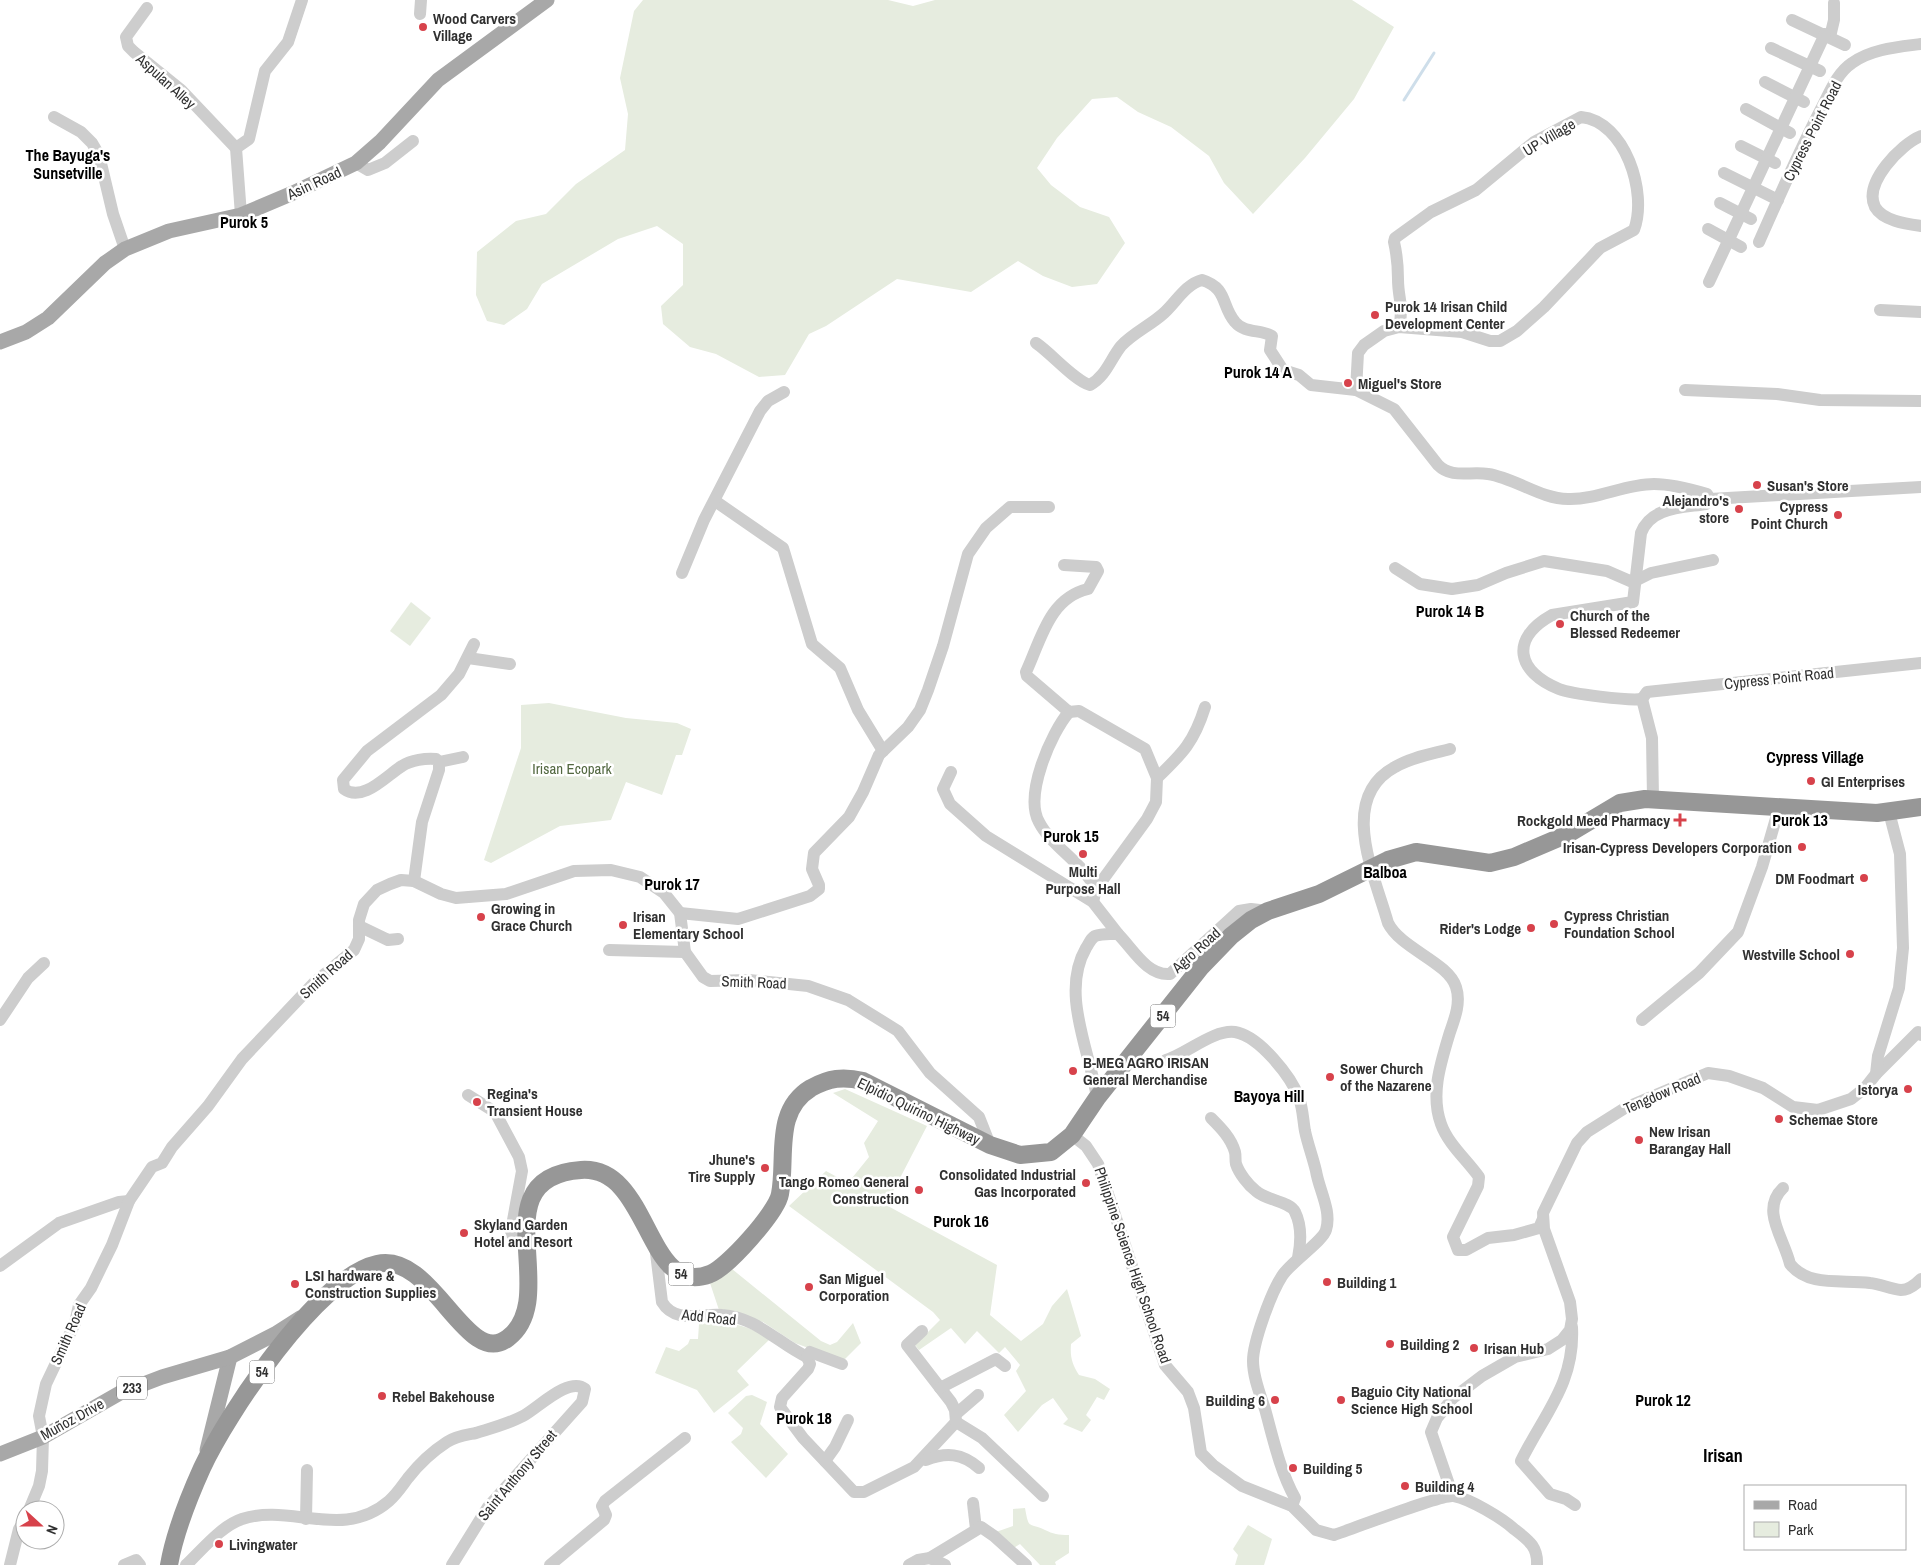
<svg xmlns="http://www.w3.org/2000/svg" width="1921" height="1565" font-family="'Archivo Narrow',sans-serif">
<style>
.green{fill:#e6ecdf}
.lines{fill:none;stroke-linecap:round;stroke-linejoin:round}
.stream{stroke:#cedeea;stroke-width:3}
.minor{stroke:#cdcdcd;stroke-width:12}
.major{stroke:#a8a8a8;stroke-width:15}
.highway{stroke:#979797;stroke-width:18}
.poi-dot{fill:#d7424b;stroke:#fff;stroke-width:2}
.labels{text-anchor:middle;dominant-baseline:central;stroke-width:5;stroke-linejoin:round;paint-order:stroke}
.shield{fill:#fff;stroke:#6e6e6e;stroke-width:1}
.shield-label{font-size:14px;font-weight:bold;fill:#303030}
.poi-label{font-size:15px;font-weight:bold;fill:#303030;stroke:#fff;text-anchor:start}
.street-label{font-size:15px;fill:#303030;stroke:#fff}
.park-label{font-size:15px;fill:#536841;stroke:#fff}
.neighbourhood-label{font-size:16px;font-weight:bold;fill:#000;stroke:#fff}
.quarter-label{font-size:18px;font-weight:bold;fill:#000;stroke:#fff}
</style>
<rect width="100%" height="100%" fill="#fff"/>
<!-- green -->
<g class="green">
<path d="M643 0H888L913 6 935 0H1352L1394 27 1354 99 1305 158 1253 214 1224 183 1209 156 1171 127 1138 112 1117 97 1092 99 1057 138 1037 168 1051 185 1080 207 1109 217 1125 243 1097 284 1072 287 1043 276 1018 261 971 292 897 279 826 326 809 334 785 375 759 377 716 354 690 347 663 324 661 306 683 285V244L657 226 618 239 542 284 527 309 504 325 487 321 476 295 477 252 516 221 546 214 576 184 625 150 628 114 620 78 634 11Z"/>
<path d="M411 602 431 618 410 646 390 631Z"/>
<path d="M549 703 626 718 677 723 691 729 682 755H676L662 795 626 782 611 820 560 826 491 863 484 860 521 748V705Z"/>
<path d="M845 1089 927 1126 886 1205 997 1265 990 1315 1021 1341 1043 1324 1052 1306 1067 1289 1081 1336 1071 1344C1070 1357 1072 1364 1079 1375L1095 1379 1110 1389 1104 1400 1097 1397 1086 1415 1091 1420 1082 1432 1063 1424 1068 1419 1053 1398 1042 1405 1018 1432 1004 1415 1026 1391 1016 1371 1020 1365 1005 1347 999 1353 977 1331 965 1344 951 1328 919 1350 915 1345 940 1320 933 1312 789 1206 826 1171 848 1183 869 1157 864 1143 878 1121 833 1093Z"/>
<path d="M732 1269 821 1341 830 1345 837 1342 853 1323 861 1343 843 1361 795 1343 763 1322 719 1310 710 1283Z"/>
<path d="M721 1322C739 1324 755 1329 770 1339L737 1371 749 1385 714 1413 697 1390 655 1373 666 1347 679 1351 688 1344 690 1339H698L699 1324Z"/>
<path d="M752 1395 767 1402 760 1424 788 1454 766 1478 731 1442 741 1434 743 1428 728 1413 746 1396Z"/>
<path d="M1025 1508C1029 1530 1028 1522 1045 1530 1053 1534 1058 1535 1069 1535V1553L1055 1562 1056 1565H1040L1020 1544 1012 1549 996 1532 1013 1526V1509Z"/>
<path d="M1248 1525 1272 1539 1264 1565H1235L1238 1555 1233 1549Z"/>
</g>
<g class="lines">
<!-- stream -->
<path class="stream" d="M1404 100 1434 53"/>
<!-- minor -->
<g class="minor">
<path d="M147 8 126 37 128 46 134 52 181 90 236 148 241 215"/>
<path d="M420 14 421 0"/>
<path d="M1792 20 1845 45"/>
<path d="M1830 37 1834 20V3"/>
<path d="M1771 48 1820 71"/>
<path d="M1765 82 1804 102"/>
<path d="M1746 109 1790 133"/>
<path d="M54 117 81 132 92 143 99 155 113 214 125 249"/>
<path d="M1921 136C1901 144 1863 183 1875 207 1883 221 1907 224 1921 226"/>
<path d="M1741 146 1775 163"/>
<path d="M236 148 249 139 265 71 288 42 302 0"/>
<path d="M356 163 368 170 385 163 413 141"/>
<path d="M1724 173 1778 200"/>
<path d="M1720 203 1751 219"/>
<path d="M1708 229 1741 247"/>
<path d="M1759 242C1779 197 1799 151 1822 107 1830 92 1837 73 1852 63 1871 49 1898 47 1921 44"/>
<path d="M1709 282 1825 34"/>
<path d="M1880 310 1921 312"/>
<path d="M1399 327C1404 305 1398 299 1398 279 1398 266 1397 255 1394 242L1395 238 1431 212 1476 190 1534 142 1581 117C1625 121 1648 193 1634 230L1600 248 1544 307 1517 331 1500 341H1490L1462 332 1399 327 1384 331 1364 345 1358 353 1356 390 1394 409 1438 465C1452 479 1470 471 1488 474 1515 478 1541 499 1568 499 1597 500 1625 484 1654 484 1672 484 1690 489 1707 494L1710 499"/>
<path d="M1036 343C1052 354 1075 381 1090 385 1106 376 1110 360 1121 346 1133 333 1151 325 1164 313 1176 302 1186 284 1202 280 1228 288 1221 306 1235 322 1245 334 1261 329 1272 336L1270 350 1283 370 1299 375 1311 385 1356 390"/>
<path d="M1685 390 1777 394 1820 400 1921 401"/>
<path d="M1710 499 1921 487"/>
<path d="M715 501 783 548 812 644 840 668 858 710 883 751"/>
<path d="M1064 565 1096 567 1098 571 1088 589C1049 598 1041 640 1026 672L1027 676 1069 712 1079 711 1145 749 1157 778 1156 802 1147 819 1096 889 1093 902"/>
<path d="M1395 568 1420 584 1452 589 1478 585 1506 573 1544 561 1607 571 1630 581 1637 580 1651 573 1713 560"/>
<path d="M682 573 704 520 760 411 768 401 784 392"/>
<path d="M468 658 510 664"/>
<path d="M1642 699 1647 692 1921 663"/>
<path d="M1069 712C1051 733 1024 795 1039 822 1051 846 1082 862 1096 889"/>
<path d="M1450 749C1432 754 1412 757 1395 767 1337 798 1375 876 1388 923 1401 949 1448 962 1456 987 1461 1002 1455 1018 1450 1032 1441 1062 1430 1094 1441 1124 1448 1144 1467 1160 1479 1177L1478 1186 1453 1237 1458 1250H1466L1488 1238 1514 1235 1539 1228 1543 1219"/>
<path d="M439 762 463 757"/>
<path d="M951 772 943 789 950 804 986 836 1093 902 1118 934"/>
<path d="M1157 778C1183 753 1194 742 1205 707"/>
<path d="M1653 798 1652 738 1642 699C1629 701 1571 694 1559 689 1517 672 1509 639 1552 615L1633 602 1641 533C1651 507 1681 508 1706 504L1710 499"/>
<path d="M414 881 422 822 439 770V762L436 759C426 758 411 760 402 766 387 775 363 803 344 789L343 780 367 751 441 695 459 674 474 644"/>
<path d="M680 913 738 919 810 896 819 889V885L812 869 814 853 849 817 863 792 879 755 908 727 920 710 928 690 943 646 968 554 986 528 1010 507H1049"/>
<path d="M359 926 388 940 398 939"/>
<path d="M609 950 685 952"/>
<path d="M0 1020 28 978 44 963"/>
<path d="M1642 1020 1699 973 1738 932 1762 867 1779 808"/>
<path d="M1166 1060C1186 1054 1214 1029 1235 1032 1259 1036 1291 1076 1299 1098 1303 1109 1303 1120 1305 1131 1308 1145 1313 1158 1316 1171 1319 1190 1332 1211 1326 1230 1323 1241 1291 1262 1282 1276 1271 1293 1253 1342 1253 1361 1253 1377 1260 1394 1265 1409 1273 1438 1280 1471 1295 1498L1292 1506"/>
<path d="M1876 1074 1918 1032 1921 1035"/>
<path d="M468 1095 495 1112 519 1157 522 1171 511 1231 513 1237 525 1241"/>
<path d="M1097 1098C1090 1051 1060 993 1086 948 1089 944 1090 939 1095 936 1102 933 1110 934 1118 934 1133 949 1147 976 1170 974L1239 911 1251 909 1268 911"/>
<path d="M1211 1118C1221 1128 1231 1138 1235 1152 1236 1156 1235 1160 1236 1164 1239 1173 1248 1185 1256 1191 1267 1201 1290 1201 1295 1212 1302 1226 1301 1243 1298 1258"/>
<path d="M1072 1135 1086 1146 1098 1164 1165 1365 1188 1392 1194 1408 1201 1453 1213 1465 1242 1486 1292 1506 1316 1530 1334 1535C1353 1529 1441 1494 1454 1496 1470 1499 1502 1518 1514 1529 1528 1540 1538 1546 1537 1565"/>
<path d="M1783 1188C1760 1210 1784 1238 1790 1264 1809 1288 1844 1279 1870 1283 1880 1284 1891 1289 1901 1290 1909 1290 1916 1284 1921 1279"/>
<path d="M655 1245 662 1302C675 1324 701 1313 722 1315 756 1317 778 1343 807 1357L810 1364 808 1369 782 1398 780 1407 803 1438 854 1492H864L914 1467 956 1422 955 1410 951 1402 907 1345 922 1331"/>
<path d="M0 1266 59 1223 119 1202 129 1201"/>
<path d="M1572 1327C1575 1383 1544 1414 1521 1461L1550 1494 1566 1499 1575 1505"/>
<path d="M807 1357 810 1352 842 1364"/>
<path d="M940 1388 996 1359 1005 1366"/>
<path d="M956 1414 978 1395"/>
<path d="M956 1422 982 1438 1043 1496"/>
<path d="M926 1460C946 1452 962 1453 979 1468"/>
<path d="M825 1461 835 1447 848 1420"/>
<path d="M1453 1496 1431 1432 1437 1418 1453 1398 1482 1376 1515 1357 1548 1349 1562 1340 1570 1330 1572 1319 1570 1302 1544 1229 1543 1213 1577 1143 1587 1132 1625 1108 1708 1073 1729 1076 1763 1088 1793 1107 1818 1110 1851 1099 1865 1088 1876 1074 1878 1056 1899 988 1903 948 1900 854 1889 812"/>
<path d="M973 1503 976 1529"/>
<path d="M29 1510 39 1486 42 1471 43 1437 39 1416 46 1384 75 1323 79 1305 91 1288 112 1245 129 1201 152 1167 162 1163 172 1147 208 1106 242 1059 314 983 354 950 359 939V920L364 904 377 890 390 884 401 880 414 881 441 894 456 898 506 894 574 871 611 870 640 877 664 893 680 913 685 952 703 977 710 981 749 980 808 986 848 1000 898 1031 930 1073 979 1117 990 1145"/>
<path d="M306 1519 307 1470"/>
<path d="M930 1558 945 1565"/>
<path d="M10 1565 19 1529 25 1519"/>
<path d="M124 1565 136 1560 140 1565"/>
<path d="M186 1565C202 1550 221 1526 242 1519 291 1503 343 1541 389 1501 397 1494 402 1486 408 1478 419 1464 433 1451 447 1442 456 1436 466 1435 476 1433 492 1428 508 1424 523 1416 538 1408 569 1376 585 1389L582 1402 488 1507 452 1565"/>
<path d="M550 1565 604 1520 606 1515 602 1506 605 1501 685 1438"/>
<path d="M909 1565 918 1560 930 1558 981 1527 994 1536 1026 1565"/>
</g>
<!-- major -->
<g class="major">
<path d="M0 342 26 332 48 318 105 263 125 249 169 231 241 215 293 193 356 163 380 142 438 80 547 0"/>
<path d="M207 1450 230 1357"/>
<path d="M0 1454 43 1437 120 1393 162 1377 230 1357 275 1334 300 1318"/>
</g>
<!-- highway -->
<path class="highway" d="M169 1565C175 1531 188 1499 202 1468 227 1414 318 1277 377 1264 433 1251 466 1370 508 1338 563 1296 478 1177 581 1170 651 1165 645 1299 710 1274 727 1268 777 1212 780 1194 787 1157 773 1111 811 1088 829 1078 843 1076 863 1081L990 1145 1020 1155 1051 1152 1072 1135 1097 1098 1201 967 1231 936 1251 920 1268 911 1319 894 1388 860 1416 852 1490 863 1514 857 1568 834 1620 803 1645 799 1877 813 1921 807"/>
</g>
<!-- markers -->
<g class="poi-dot">
<circle cx="423" cy="27" r="5"/>
<circle cx="1375" cy="315" r="5"/>
<circle cx="1348" cy="383" r="5"/>
<circle cx="1757" cy="485" r="5"/>
<circle cx="1739" cy="509" r="5"/>
<circle cx="1838" cy="515" r="5"/>
<circle cx="1560" cy="624" r="5"/>
<circle cx="1811" cy="781" r="5"/>
<path d="M1677.5 812.5h5v5h5v5h-5v5h-5v-5h-5v-5h5z"/>
<circle cx="1802" cy="847" r="5"/>
<circle cx="1083" cy="854" r="5"/>
<circle cx="1864" cy="878" r="5"/>
<circle cx="481" cy="917" r="5"/>
<circle cx="1554" cy="924" r="5"/>
<circle cx="623" cy="925" r="5"/>
<circle cx="1531" cy="928" r="5"/>
<circle cx="1850" cy="954" r="5"/>
<circle cx="1073" cy="1071" r="5"/>
<circle cx="1330" cy="1077" r="5"/>
<circle cx="1908" cy="1089" r="5"/>
<circle cx="477" cy="1102" r="5"/>
<circle cx="1779" cy="1119" r="5"/>
<circle cx="1639" cy="1140" r="5"/>
<circle cx="765" cy="1168" r="5"/>
<circle cx="1086" cy="1183" r="5"/>
<circle cx="919" cy="1190" r="5"/>
<circle cx="464" cy="1233" r="5"/>
<circle cx="1327" cy="1282" r="5"/>
<circle cx="295" cy="1284" r="5"/>
<circle cx="809" cy="1287" r="5"/>
<circle cx="1390" cy="1344" r="5"/>
<circle cx="1474" cy="1348" r="5"/>
<circle cx="382" cy="1396" r="5"/>
<circle cx="1275" cy="1400" r="5"/>
<circle cx="1341" cy="1400" r="5"/>
<circle cx="1293" cy="1468" r="5"/>
<circle cx="1405" cy="1486" r="5"/>
<circle cx="219" cy="1544" r="5"/>
</g>
<g class="labels">
<!-- shield labels -->
<g class="shield">
<rect x="1150.5" y="1004.5" width="25" height="23" rx="4"/>
<rect x="668.5" y="1262.5" width="25" height="23" rx="4"/>
<rect x="249.5" y="1360.5" width="25" height="23" rx="4"/>
<rect x="117" y="1376.5" width="30" height="23" rx="4"/>
</g>
<g class="shield-label">
<text x="1163" y="1016">54</text>
<text x="681" y="1274">54</text>
<text x="262" y="1372">54</text>
<text x="132" y="1388">233</text>
</g>
<!-- poi labels -->
<g class="poi-label">
<text x="433" y="18">Wood Carvers<tspan x="433" dy="17">Village</tspan></text>
<text x="1385" y="306">Purok 14 Irisan Child<tspan x="1385" dy="17">Development Center</tspan></text>
<text x="1358" y="383">Miguel's Store</text>
<text x="1767" y="485">Susan's Store</text>
<text x="1729" y="500" text-anchor="end">Alejandro's<tspan x="1729" dy="17">store</tspan></text>
<text x="1828" y="506" text-anchor="end">Cypress<tspan x="1828" dy="17">Point Church</tspan></text>
<text x="1570" y="615">Church of the<tspan x="1570" dy="17">Blessed Redeemer</tspan></text>
<text x="1821" y="781">GI Enterprises</text>
<text x="1670" y="820" text-anchor="end">Rockgold Meed Pharmacy</text>
<text x="1792" y="847" text-anchor="end">Irisan-Cypress Developers Corporation</text>
<text x="1083" y="871" text-anchor="middle">Multi<tspan x="1083" dy="17">Purpose Hall</tspan></text>
<text x="1854" y="878" text-anchor="end">DM Foodmart</text>
<text x="491" y="908">Growing in<tspan x="491" dy="17">Grace Church</tspan></text>
<text x="1564" y="915">Cypress Christian<tspan x="1564" dy="17">Foundation School</tspan></text>
<text x="633" y="916">Irisan<tspan x="633" dy="17">Elementary School</tspan></text>
<text x="1521" y="928" text-anchor="end">Rider's Lodge</text>
<text x="1840" y="954" text-anchor="end">Westville School</text>
<text x="1083" y="1062">B-MEG AGRO IRISAN<tspan x="1083" dy="17">General Merchandise</tspan></text>
<text x="1340" y="1068">Sower Church<tspan x="1340" dy="17">of the Nazarene</tspan></text>
<text x="1898" y="1089" text-anchor="end">Istorya</text>
<text x="487" y="1093">Regina's<tspan x="487" dy="17">Transient House</tspan></text>
<text x="1789" y="1119">Schemae Store</text>
<text x="1649" y="1131">New Irisan<tspan x="1649" dy="17">Barangay Hall</tspan></text>
<text x="755" y="1159" text-anchor="end">Jhune's<tspan x="755" dy="17">Tire Supply</tspan></text>
<text x="1076" y="1174" text-anchor="end">Consolidated Industrial<tspan x="1076" dy="17">Gas Incorporated</tspan></text>
<text x="909" y="1181" text-anchor="end">Tango Romeo General<tspan x="909" dy="17">Construction</tspan></text>
<text x="474" y="1224">Skyland Garden<tspan x="474" dy="17">Hotel and Resort</tspan></text>
<text x="305" y="1275">LSI hardware &amp;<tspan x="305" dy="17">Construction Supplies</tspan></text>
<text x="819" y="1278">San Miguel<tspan x="819" dy="17">Corporation</tspan></text>
<text x="1337" y="1282">Building 1</text>
<text x="1400" y="1344">Building 2</text>
<text x="1484" y="1348">Irisan Hub</text>
<text x="1351" y="1391">Baguio City National<tspan x="1351" dy="17">Science High School</tspan></text>
<text x="392" y="1396">Rebel Bakehouse</text>
<text x="1265" y="1400" text-anchor="end">Building 6</text>
<text x="1303" y="1468">Building 5</text>
<text x="1415" y="1486">Building 4</text>
<text x="229" y="1544">Livingwater</text>
</g>
<!-- street labels -->
<g class="street-label">
<text transform="translate(166 81) rotate(42)">Aspulan Alley</text>
<text transform="translate(1812 131) rotate(-63)">Cypress Point Road</text>
<text transform="translate(1549 137) rotate(-31)">UP Village</text>
<text transform="translate(314 183) rotate(-25)">Asin Road</text>
<text transform="translate(1779 678) rotate(-6)">Cypress Point Road</text>
<text transform="translate(1196 950) rotate(-42)">Agro Road</text>
<text transform="translate(326 974) rotate(-42)">Smith Road</text>
<text transform="translate(754 982) rotate(2)">Smith Road</text>
<text transform="translate(1662 1093) rotate(-23)">Tengdow Road</text>
<text transform="translate(919 1111) rotate(26)">Elpidio Quirino Highway</text>
<text transform="translate(1133 1265) rotate(71)">Philippine Science High School Road</text>
<text transform="translate(709 1317) rotate(6)">Add Road</text>
<text transform="translate(68 1334) rotate(-66)">Smith Road</text>
<text transform="translate(72 1419) rotate(-29)">Muñoz Drive</text>
<text transform="translate(517 1475) rotate(-50)">Saint Anthony Street</text>
</g>
<!-- park labels -->
<g class="park-label">
<text x="572" y="768">Irisan Ecopark</text>
</g>
<!-- neighbourhood labels -->
<g class="neighbourhood-label">
<text x="68" y="155">The Bayuga's<tspan x="68" dy="18">Sunsetville</tspan></text>
<text x="244" y="222">Purok 5</text>
<text x="1258" y="372">Purok 14 A</text>
<text x="1450" y="611">Purok 14 B</text>
<text x="1815" y="757">Cypress Village</text>
<text x="1800" y="820">Purok 13</text>
<text x="1071" y="836">Purok 15</text>
<text x="1385" y="872">Balboa</text>
<text x="672" y="884">Purok 17</text>
<text x="1269" y="1096">Bayoya Hill</text>
<text x="961" y="1221">Purok 16</text>
<text x="1663" y="1400">Purok 12</text>
<text x="804" y="1418">Purok 18</text>
</g>
<!-- quarter labels -->
<g class="quarter-label">
<text x="1723" y="1455">Irisan</text>
</g>
</g>
<!-- legend -->
<rect x="1744" y="1485" width="162" height="65" fill="#ffffff" stroke="#acacac"/>
<rect x="1754" y="1501" width="25" height="8" fill="#a8a8a8" stroke="#acacac"/>
<text x="1788" y="1510" font-size="15" fill="#303030">Road</text>
<rect x="1754" y="1522" width="25" height="15" fill="#e6ecdf" stroke="#acacac"/>
<text x="1788" y="1535" font-size="15" fill="#303030">Park</text>
<!-- north arrow -->
<g transform="translate(40 1525) rotate(111)"><circle r="24" fill="#ffffff" stroke="#acacac"/>
<path d="M0-4L9 19L0 12L-9 19Z" fill="#d7424b"/>
<text y="-8" font-size="14" font-weight="bold" text-anchor="middle" fill="#303030">N</text>
</g>
</svg>
